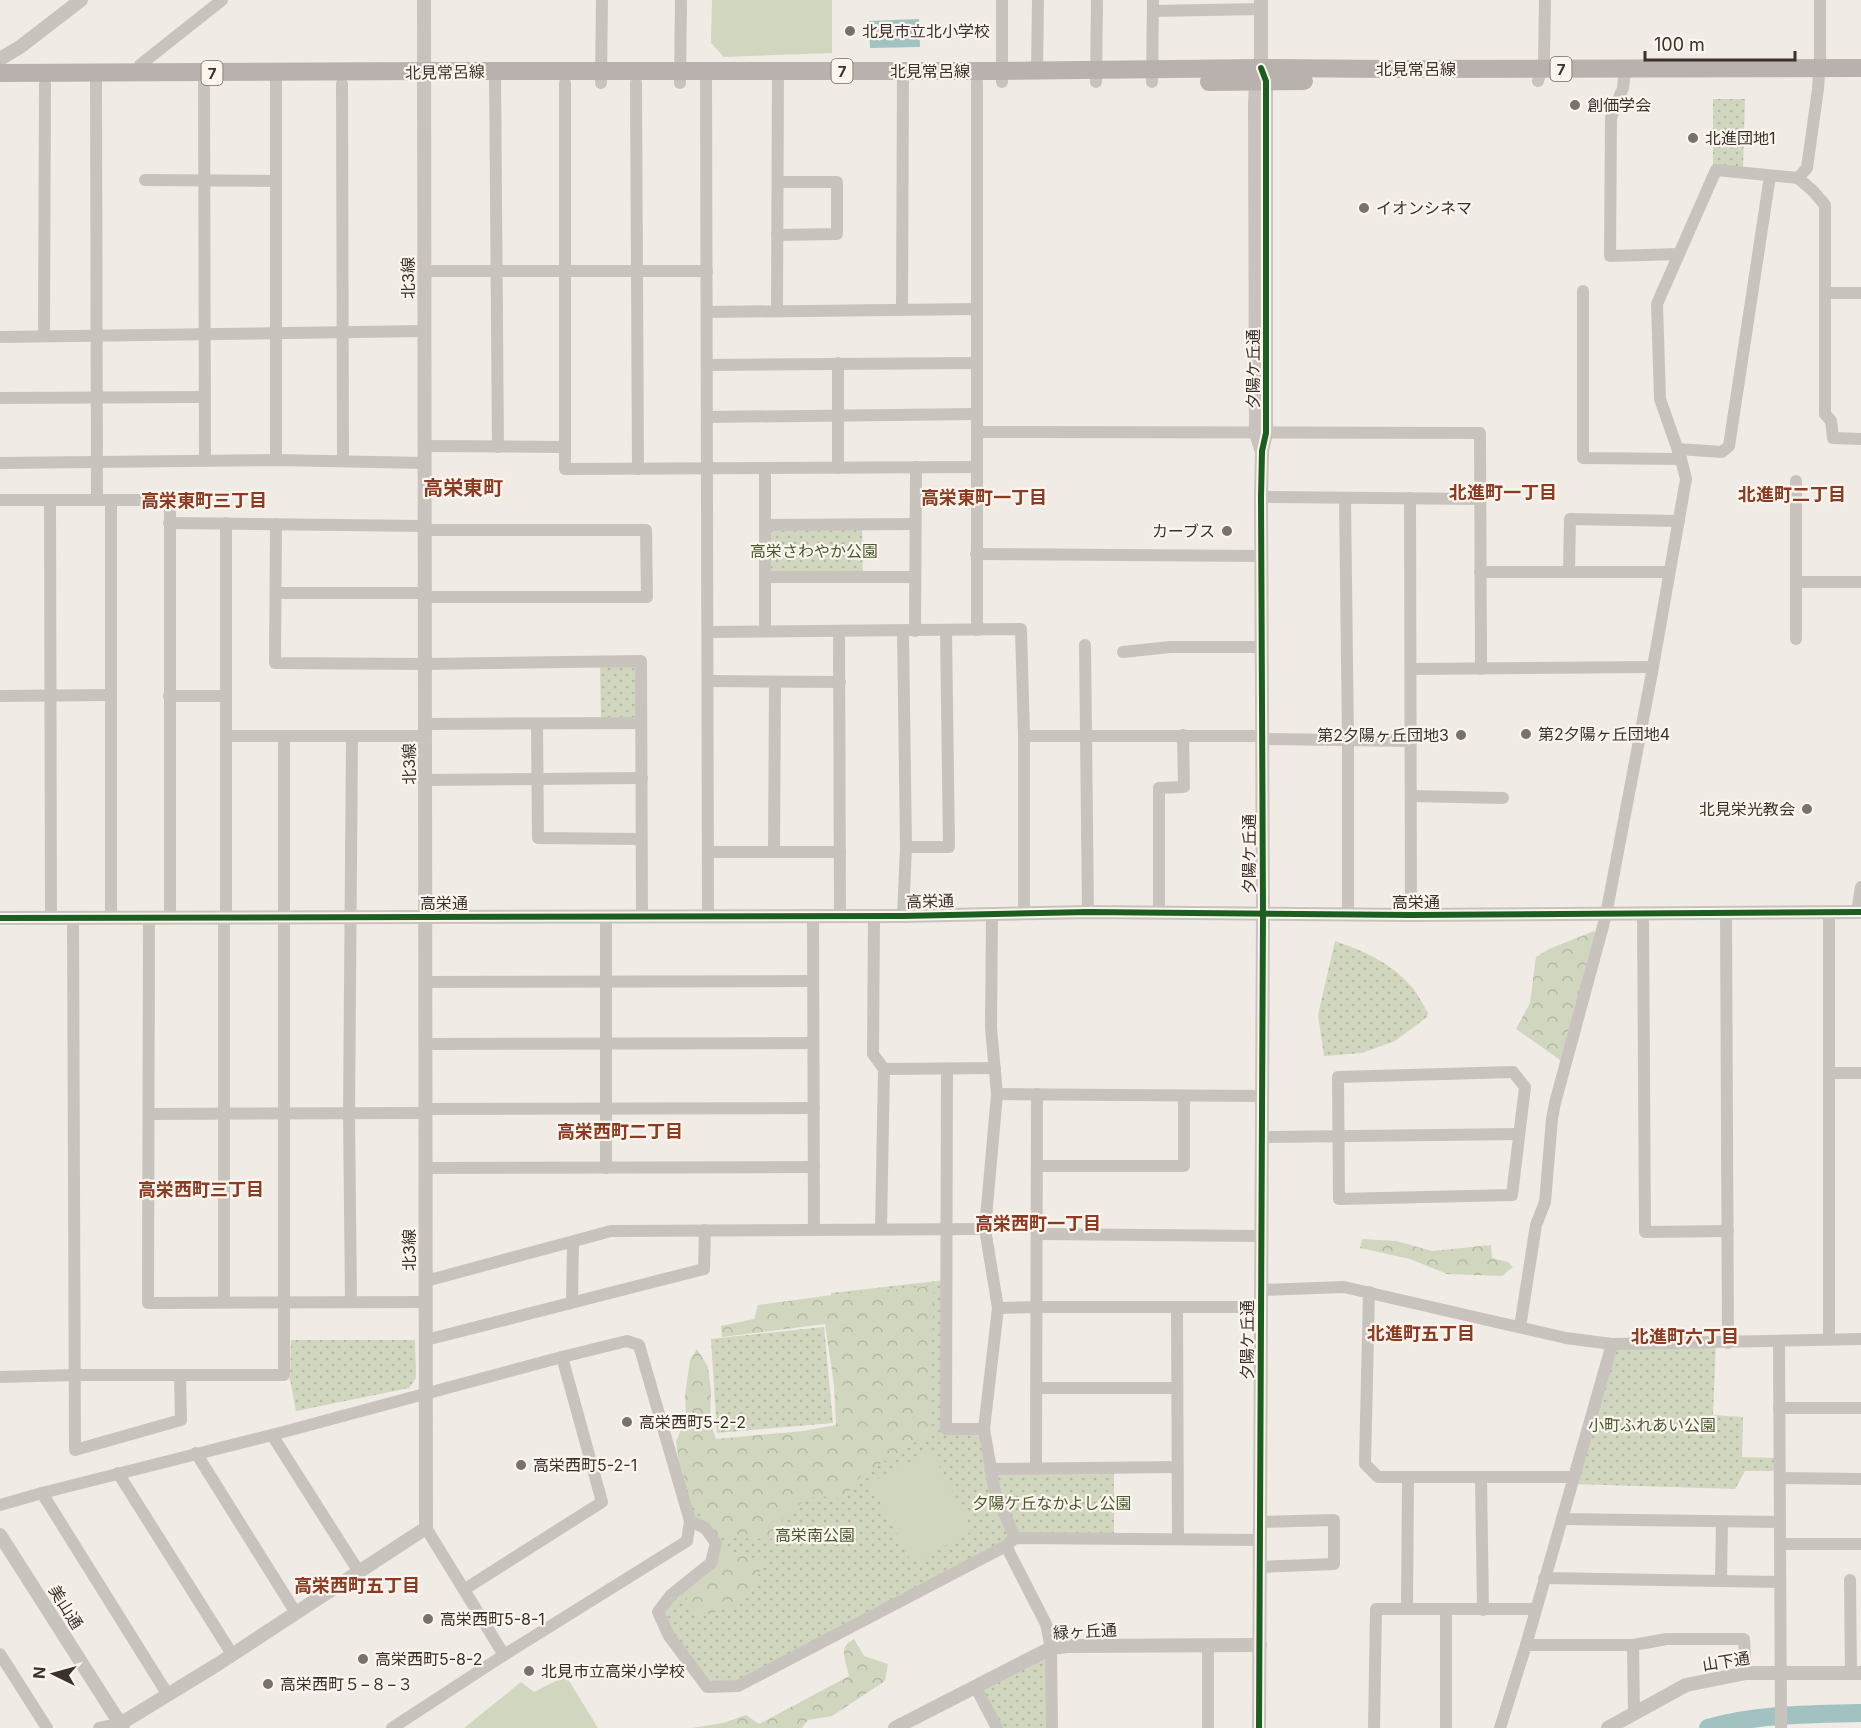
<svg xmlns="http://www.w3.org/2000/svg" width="1861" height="1728" font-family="Inter,'Noto Sans JP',sans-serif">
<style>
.green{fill:url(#green-dots)}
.forest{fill:url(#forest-crowns)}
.pitch{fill:#d1d6bf}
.water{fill:#a1c2c1}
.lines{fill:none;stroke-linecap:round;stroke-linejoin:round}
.river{stroke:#a1c2c1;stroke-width:18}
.minor{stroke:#c9c3be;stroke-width:12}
.tertiary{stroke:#c9c3be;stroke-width:14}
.primary{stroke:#b8b1ad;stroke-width:18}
.cycleway-casing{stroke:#fbf5ee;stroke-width:10}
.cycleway{stroke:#1b5e20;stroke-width:6}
.poi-dot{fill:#7a716c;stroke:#fbf5ee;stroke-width:2}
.labels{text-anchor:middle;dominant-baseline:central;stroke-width:4.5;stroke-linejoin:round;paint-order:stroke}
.shield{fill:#fbf5ee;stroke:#756b66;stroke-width:1.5}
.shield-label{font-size:15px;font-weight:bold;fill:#3b302b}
.poi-label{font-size:16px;fill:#3b302b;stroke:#fbf5ee;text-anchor:start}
.street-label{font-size:16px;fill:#3b302b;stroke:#fbf5ee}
.park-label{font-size:16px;fill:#4a5a2e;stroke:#fbf5ee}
.neighbourhood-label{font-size:18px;font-weight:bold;fill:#8c3b22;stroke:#fbf5ee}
.quarter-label{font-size:20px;font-weight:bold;fill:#8c3b22;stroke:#fbf5ee}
</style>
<defs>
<pattern id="green-dots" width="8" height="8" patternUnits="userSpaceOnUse" patternTransform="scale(1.5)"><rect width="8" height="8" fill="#d1d6bf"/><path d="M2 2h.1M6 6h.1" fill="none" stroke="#b4b8a4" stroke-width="1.8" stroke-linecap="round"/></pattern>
<pattern id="forest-crowns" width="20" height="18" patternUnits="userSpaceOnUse" patternTransform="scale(1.5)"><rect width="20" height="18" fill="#d1d6bf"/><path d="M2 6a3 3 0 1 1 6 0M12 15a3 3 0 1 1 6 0" fill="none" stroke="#b4b8a4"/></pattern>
</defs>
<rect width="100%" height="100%" fill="#f0ebe5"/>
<!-- green -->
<g class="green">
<path d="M1713 99H1745L1743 168 1713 165Z"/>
<path d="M862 524 863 577H765V525Z"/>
<path d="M641 661V723H601L600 662Z"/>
<path d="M1335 941C1361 950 1388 961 1407 982 1416 990 1422 1003 1428 1013L1427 1017 1395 1041 1362 1053 1324 1056 1318 1015Z"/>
<path d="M946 1280V1429H984L990 1469 1114 1468V1538H1015L738 1686 707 1687 658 1612 711 1563 716 1543 690 1521 682 1468 841 1429 831 1293Z"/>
<path d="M824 1327 833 1423 717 1433 711 1339Z"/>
<path d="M291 1340H415L416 1378 409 1388 296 1411 290 1379Z"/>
<path d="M1716 1343 1713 1415 1743 1417 1742 1457 1779 1458V1471H1745L1735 1489 1572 1484 1612 1344Z"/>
<path d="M1051 1648 1052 1728H997L975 1686Z"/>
</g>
<!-- forest -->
<g class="forest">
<path d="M1594 931 1597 938 1563 1062 1516 1029 1530 1003 1536 957 1549 949Z"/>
<path d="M1362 1239 1396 1241 1432 1251 1491 1245 1492 1258 1508 1262 1513 1267 1502 1276 1447 1274 1410 1259 1360 1248Z"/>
<path d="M934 1286 929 1432 922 1438 862 1475 848 1492 838 1498C807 1493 805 1501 783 1518V1526L790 1530 789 1539 720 1538 719 1545 727 1552 763 1560C755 1597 731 1612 695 1616L686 1601 692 1587 715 1568 718 1549 707 1525 694 1506 679 1463 676 1441 686 1419 685 1395 690 1360 697 1349 708 1367 711 1391 710 1422 716 1439 803 1431 836 1425 834 1385 825 1324 722 1337 721 1326 754 1319 758 1305 832 1295Z"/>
<path d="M854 1639 864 1656 888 1664 885 1681 832 1716 808 1720 802 1728H692L723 1723 746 1715 759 1724 849 1676C846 1660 837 1647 854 1639Z"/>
</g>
<!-- pitch -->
<g class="pitch">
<path d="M712 0H832V53L724 57 711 43Z"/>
<path d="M931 1451 973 1531 912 1563 870 1483Z"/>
<path d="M566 1676 598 1728H464L521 1682 534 1692Z"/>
</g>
<!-- water -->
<path class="water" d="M919 19 920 47 870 48 869 21Z"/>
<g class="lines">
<!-- river -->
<path class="river" d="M1708 1728C1757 1714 1810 1714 1861 1713"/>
<!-- minor -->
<g class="minor">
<path d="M1153 11 1261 9"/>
<path d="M1625 69 1623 88 1611 118 1610 256 1679 254"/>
<path d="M495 71 498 447"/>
<path d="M1037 71 1038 0"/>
<path d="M706 72 708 916"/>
<path d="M96 73 97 500"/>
<path d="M139 73 140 65 222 0"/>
<path d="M204 73 205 461"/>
<path d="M276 73V460"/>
<path d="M1538 81 1544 60 1545 0"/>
<path d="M1002 82V0"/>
<path d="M1096 82 1097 0"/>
<path d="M1152 82 1153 0"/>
<path d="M565 83V469L977 467"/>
<path d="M601 83 602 0"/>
<path d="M636 83 638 469"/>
<path d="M680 83 681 0"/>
<path d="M342 84 343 461"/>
<path d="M1798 178 1813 191 1825 205V414L1831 421 1833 438 1861 439"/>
<path d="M145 180 276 181"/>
<path d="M777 235 837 234V182H778"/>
<path d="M425 271H707"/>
<path d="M1583 291V458L1681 459"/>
<path d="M1825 293H1861"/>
<path d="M902 310 903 71"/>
<path d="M777 311 778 71"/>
<path d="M707 312 977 309"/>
<path d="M44 336 45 84"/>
<path d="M0 337 424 331"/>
<path d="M707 365 977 363"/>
<path d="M0 398 205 397"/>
<path d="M707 417 977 414"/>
<path d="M977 432 1480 433 1481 669"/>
<path d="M425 446 565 447"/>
<path d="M1678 449 1722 452 1729 446 1770 176"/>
<path d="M0 463 276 460 425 463"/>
<path d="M838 468V363"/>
<path d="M1261 497 1480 499"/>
<path d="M1345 498 1348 740V915"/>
<path d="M1410 498 1411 915"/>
<path d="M0 500H170V917"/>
<path d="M50 500 51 917"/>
<path d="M169 523 425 526"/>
<path d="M226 523V917"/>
<path d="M276 524 275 663 425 664 641 661 642 917"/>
<path d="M765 525 915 524"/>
<path d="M425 530H646L647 597H425"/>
<path d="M976 554 1262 556"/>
<path d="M1480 572H1669"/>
<path d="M1569 572 1570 519 1679 521"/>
<path d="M765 577H915"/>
<path d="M1797 582H1861"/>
<path d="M276 593H425"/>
<path d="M977 630V82"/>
<path d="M765 631V468"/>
<path d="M839 631 840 916"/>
<path d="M903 631 906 847 903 916"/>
<path d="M915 631 916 467"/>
<path d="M708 632 1021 629 1024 736V912"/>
<path d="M1796 639V481"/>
<path d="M1085 645 1088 912"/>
<path d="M1123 652 1170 647H1262"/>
<path d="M1411 669 1653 667"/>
<path d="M708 681 840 682"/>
<path d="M0 696 110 695"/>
<path d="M169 696H226"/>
<path d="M425 724 641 723"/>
<path d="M537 724 538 838 641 839"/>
<path d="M226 736H425"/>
<path d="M1024 736H1262"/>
<path d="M1262 739 1411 741"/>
<path d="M425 780 642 778"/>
<path d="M1411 796 1503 798"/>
<path d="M906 847H949L946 630"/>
<path d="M709 852H840"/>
<path d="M774 852 775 682"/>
<path d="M1159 912V788L1184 787 1183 735"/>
<path d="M1857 912 1861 887"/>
<path d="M992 913 991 1028 997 1094 985 1229 998 1308 984 1429 995 1492 1015 1538"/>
<path d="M1726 914 1728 1343"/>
<path d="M1643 915 1645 1232 1728 1231"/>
<path d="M813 916 814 1230"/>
<path d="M874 916 873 1054 884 1069 881 1229"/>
<path d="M224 917V1302"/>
<path d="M73 918 75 1450 181 1420 180 1376"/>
<path d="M111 918V501"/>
<path d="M149 918 148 1303 426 1302"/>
<path d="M425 982 813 981"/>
<path d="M426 1044 813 1043"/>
<path d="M884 1069 995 1068"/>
<path d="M947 1069 946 1429H984"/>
<path d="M1513 1072 1525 1087 1512 1195 1339 1199 1338 1077Z"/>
<path d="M1830 1073H1861"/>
<path d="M997 1094 1262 1096"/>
<path d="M425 1109 814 1108"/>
<path d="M150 1114 425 1113"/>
<path d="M1262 1137 1519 1134"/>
<path d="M1037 1166H1184V1096"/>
<path d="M425 1168 814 1167"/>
<path d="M606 1168V916"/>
<path d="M1037 1234 1261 1236"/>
<path d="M426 1281 611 1231 985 1229"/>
<path d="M1261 1290 1344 1287 1566 1338 1612 1344 1861 1339"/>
<path d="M1369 1292 1365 1464 1378 1477H1574"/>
<path d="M351 1302 349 1114 352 737"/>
<path d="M572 1302 573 1242"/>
<path d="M1177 1307 1178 1538"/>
<path d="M998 1308 1037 1307H1260"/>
<path d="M1520 1327 1536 1225 1545 1202 1552 1119 1555 1103 1606 915 1653 667 1686 479 1681 459 1660 399 1657 304 1716 170 1798 178 1807 168 1818 89 1820 58V0"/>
<path d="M1829 1339V913"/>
<path d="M426 1340 704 1269 705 1230"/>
<path d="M1779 1342 1781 1728"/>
<path d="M0 1377 75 1375H284V736"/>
<path d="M1037 1388H1176"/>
<path d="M1779 1408H1861"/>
<path d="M272 1435 359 1572"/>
<path d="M196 1453 296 1613"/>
<path d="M1036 1468 1037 1094"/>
<path d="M990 1469 1177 1467"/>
<path d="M118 1473 232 1654"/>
<path d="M1481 1477 1483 1610"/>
<path d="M1780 1478 1861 1479"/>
<path d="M42 1493 168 1695"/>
<path d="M0 1505 42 1493 272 1435 562 1357 627 1341 639 1345 690 1521 687 1541 504 1655 392 1728"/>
<path d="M1562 1519 1780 1522"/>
<path d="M690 1521 705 1528 716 1543 711 1563 671 1595 658 1612 669 1636 707 1687 738 1686 1006 1546 1015 1538 1260 1540"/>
<path d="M426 1528 504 1655"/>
<path d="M1780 1544H1861"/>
<path d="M1006 1546 1046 1624 1051 1648 1052 1728"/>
<path d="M1260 1567 1334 1564V1520L1260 1522"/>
<path d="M1544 1578 1780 1582"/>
<path d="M1850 1580 1851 1673"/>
<path d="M1721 1581 1722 1522"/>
<path d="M465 1589 602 1502 562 1357"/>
<path d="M1407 1609 1408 1478"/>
<path d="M1446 1610V1728"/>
<path d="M1526 1645H1633L1634 1713"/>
<path d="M1633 1645 1667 1639H1744L1746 1673"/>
<path d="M0 1654 47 1728"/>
<path d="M975 1686 997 1728"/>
<path d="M99 1728 120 1724"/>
<path d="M1208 1728V1645"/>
<path d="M1374 1728 1376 1609H1535"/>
<path d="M1500 1728 1526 1645 1612 1344"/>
</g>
<!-- tertiary -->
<g class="tertiary">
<path d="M1261 0V68L1256 82 1255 104 1256 433 1261 449"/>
<path d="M0 59 20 47 81 0"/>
<path d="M0 918 903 916 1088 912 1411 915 1861 912"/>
<path d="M0 1535 123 1728"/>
<path d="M120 1724 218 1664 426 1528 424 0"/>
<path d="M895 1728 1051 1648 1068 1646 1260 1645"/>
<path d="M1259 1728 1263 912 1261 497 1262 451 1266 433V81L1263 72"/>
<path d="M1608 1728 1686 1685 1746 1673H1861"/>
</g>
<!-- primary -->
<g class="primary">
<path d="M0 73 441 71H1002L1261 68 1388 69 1861 68"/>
<path d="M1209 82 1304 81"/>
</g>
<defs>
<g id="cycleway">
<path d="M0 918 903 916 1088 912 1411 915 1861 912"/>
<path d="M1259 1728 1263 912 1261 497 1262 451 1266 433V81L1261 68"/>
</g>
</defs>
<!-- cycleway casing -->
<use href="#cycleway" class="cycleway-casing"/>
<!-- cycleway -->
<use href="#cycleway" class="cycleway"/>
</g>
<!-- markers -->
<g class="poi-dot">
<circle cx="850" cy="31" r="6"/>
<circle cx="1575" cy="105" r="6"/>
<circle cx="1693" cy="138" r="6"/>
<circle cx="1364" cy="208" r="6"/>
<circle cx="1227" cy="531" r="6"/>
<circle cx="1526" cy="734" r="6"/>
<circle cx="1461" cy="735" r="6"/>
<circle cx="1807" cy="809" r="6"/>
<circle cx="627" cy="1422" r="6"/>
<circle cx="521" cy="1465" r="6"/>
<circle cx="428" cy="1619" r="6"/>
<circle cx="363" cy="1659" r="6"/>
<circle cx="529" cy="1671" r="6"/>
<circle cx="268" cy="1684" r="6"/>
</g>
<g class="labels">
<!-- shield labels -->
<g class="shield">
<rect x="1550.5" y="57" width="21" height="24" rx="4.5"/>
<rect x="831.5" y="59" width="21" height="24" rx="4.5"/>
<rect x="201.5" y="61" width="21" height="24" rx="4.5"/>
</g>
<g class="shield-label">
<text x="1561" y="69">7</text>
<text x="842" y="71">7</text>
<text x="212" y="73">7</text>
</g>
<!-- poi labels -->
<g class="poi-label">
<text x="862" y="31">北見市立北小学校</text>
<text x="1587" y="105">創価学会</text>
<text x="1705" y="138">北進団地1</text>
<text x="1376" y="208">イオンシネマ</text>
<text x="1215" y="531" text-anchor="end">カーブス</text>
<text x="1538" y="734">第2夕陽ヶ丘団地4</text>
<text x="1449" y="735" text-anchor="end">第2夕陽ヶ丘団地3</text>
<text x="1795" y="809" text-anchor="end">北見栄光教会</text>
<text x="639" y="1422">高栄西町5-2-2</text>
<text x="533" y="1465">高栄西町5-2-1</text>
<text x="440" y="1619">高栄西町5-8-1</text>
<text x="375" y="1659">高栄西町5-8-2</text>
<text x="541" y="1671">北見市立高栄小学校</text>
<text x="280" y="1684">高栄西町５−８−３</text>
</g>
<!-- street labels -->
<g class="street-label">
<text x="1416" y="69">北見常呂線</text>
<text x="930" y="71">北見常呂線</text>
<text transform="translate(445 72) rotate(-1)">北見常呂線</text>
<text transform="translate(408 278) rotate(-90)">北3線</text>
<text transform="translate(1253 369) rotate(-90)">夕陽ケ丘通</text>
<text transform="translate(409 764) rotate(-91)">北3線</text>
<text transform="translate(1249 854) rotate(-90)">夕陽ケ丘通</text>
<text transform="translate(930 901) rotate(-2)">高栄通</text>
<text x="1416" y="902">高栄通</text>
<text x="444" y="903">高栄通</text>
<text transform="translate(409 1250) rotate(-90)">北3線</text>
<text transform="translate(1247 1340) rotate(-90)">夕陽ケ丘通</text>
<text transform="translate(66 1607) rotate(58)">美山通</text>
<text transform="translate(1085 1631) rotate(-3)">緑ヶ丘通</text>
<text transform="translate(1726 1661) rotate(-9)">山下通</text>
</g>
<!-- park labels -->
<g class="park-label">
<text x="814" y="551">高栄さわやか公園</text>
<text x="1652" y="1425">小町ふれあい公園</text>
<text x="1052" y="1503">夕陽ケ丘なかよし公園</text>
<text x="815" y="1535">高栄南公園</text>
</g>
<!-- neighbourhood labels -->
<g class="neighbourhood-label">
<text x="1503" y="492">北進町一丁目</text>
<text x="1792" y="494">北進町二丁目</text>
<text x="984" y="497">高栄東町一丁目</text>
<text x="204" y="500">高栄東町三丁目</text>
<text x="620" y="1131">高栄西町二丁目</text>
<text x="201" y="1189">高栄西町三丁目</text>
<text x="1038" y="1223">高栄西町一丁目</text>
<text x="1421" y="1333">北進町五丁目</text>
<text x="1685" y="1336">北進町六丁目</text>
<text x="357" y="1585">高栄西町五丁目</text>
</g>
<!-- quarter labels -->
<g class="quarter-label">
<text x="463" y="488">高栄東町</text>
</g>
</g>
<!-- north arrow -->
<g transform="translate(54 1674) rotate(275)" stroke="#fbf5ee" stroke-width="4.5" paint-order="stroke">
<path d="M0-4.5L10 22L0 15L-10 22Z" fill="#3b302b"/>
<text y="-9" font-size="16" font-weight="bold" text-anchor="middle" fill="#3b302b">N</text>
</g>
<!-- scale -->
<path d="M1645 51v9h150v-9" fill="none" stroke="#3b302b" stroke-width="3"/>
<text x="1654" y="51" font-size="18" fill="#3b302b" stroke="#fbf5ee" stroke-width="4.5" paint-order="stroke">100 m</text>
</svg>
